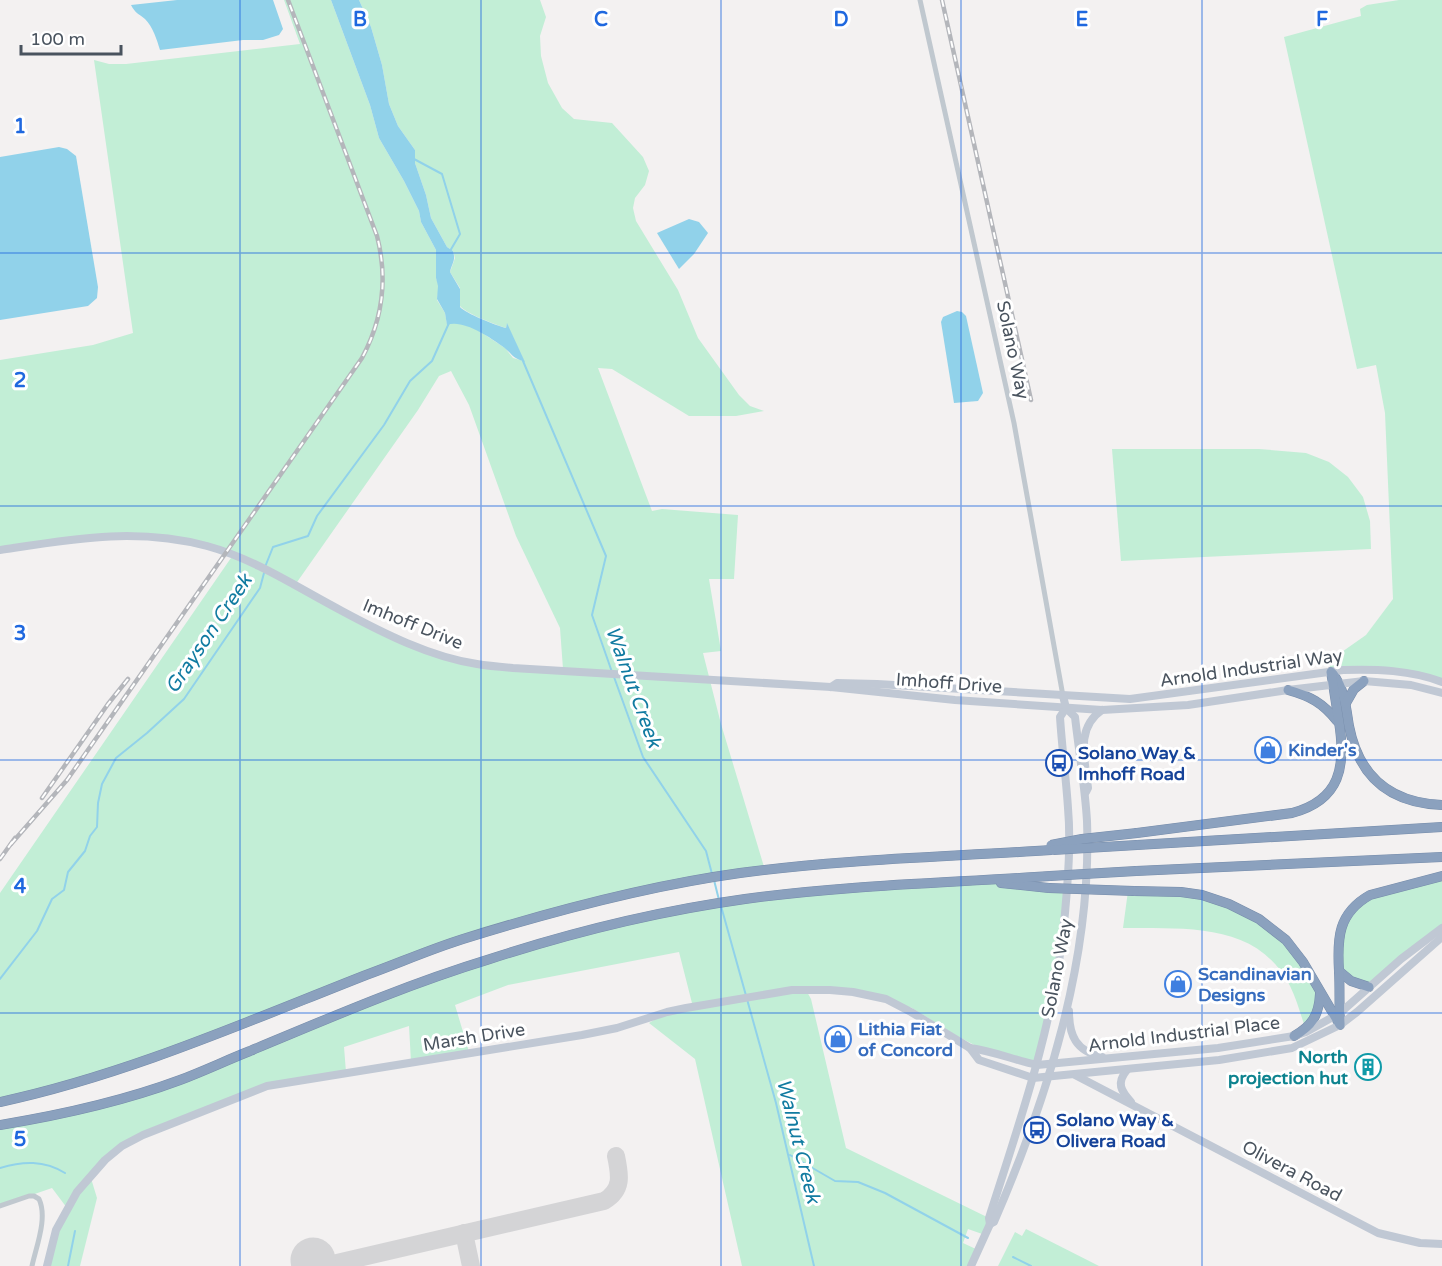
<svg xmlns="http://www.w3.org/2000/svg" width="1442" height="1266" font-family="'Varela Round',sans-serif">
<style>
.green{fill:#c2eed6;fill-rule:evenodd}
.water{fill:#91d2ea}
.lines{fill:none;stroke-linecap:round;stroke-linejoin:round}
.stream{stroke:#91d2ea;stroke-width:2}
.taxiway{stroke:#d4d4d6;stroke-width:18}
.runway{stroke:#d4d4d6;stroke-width:45}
.highway-casing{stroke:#768caa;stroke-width:10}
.street{stroke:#c0c8cf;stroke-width:5}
.secondary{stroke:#c0c8d4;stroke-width:8}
.highway{stroke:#8ba1be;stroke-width:9}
.rail-casing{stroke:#b4b6bb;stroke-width:4.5}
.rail{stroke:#fff;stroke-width:2;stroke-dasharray:7;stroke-linecap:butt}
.highway-bridge-casing{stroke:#768caa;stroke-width:10;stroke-linecap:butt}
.highway-bridge{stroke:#8ba1be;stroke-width:9}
.grid{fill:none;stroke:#1f68df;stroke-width:1.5;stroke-opacity:0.55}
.labels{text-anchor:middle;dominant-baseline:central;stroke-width:6;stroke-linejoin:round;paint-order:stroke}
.street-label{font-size:18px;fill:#49535e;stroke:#fff}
.shop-label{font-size:18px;font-weight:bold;fill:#366cbe;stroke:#fff;text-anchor:start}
.transit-label{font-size:18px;font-weight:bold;fill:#164399;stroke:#fff;text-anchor:start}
.culture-label{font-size:18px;font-weight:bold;fill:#0d838f;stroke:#fff;text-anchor:end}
.water-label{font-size:20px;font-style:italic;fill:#117ba1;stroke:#fff}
.grid-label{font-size:20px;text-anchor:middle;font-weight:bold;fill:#1f68df;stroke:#fff;stroke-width:6;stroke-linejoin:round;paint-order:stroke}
</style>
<rect width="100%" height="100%" fill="#f3f1f1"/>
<!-- green -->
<g class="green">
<path d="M284 0H331L370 105 379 138 404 181 419 211 421 222 436 250V278L439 286 437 300 445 313 447 324 453 322 473 327 505 348 513 358 524 361 507 324 506 328C496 325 465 313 460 306V288L450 272 455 258 453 251 447 247 431 218 426 195 415 163V150L398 126 389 104 382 65 371 27 359 0H540L546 17 540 36 541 56 548 83 562 108 574 119 612 123 643 157 649 171 645 185 635 198 633 208 636 221 678 290 698 338 739 395 750 406 764 411 736 416H689L612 369 598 368 652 511 662 509 738 515 734 579H709L721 651 703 653 721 724 765 870 651 890 459 940 138 1063 0 1103V893L233 555 147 536 0 550V360L93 345 133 333 94 60 109 64H126L300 44ZM451 371 469 405 516 536 560 628 563 669 475 664 400 639 295 585 418 410 439 376Z"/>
<path d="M1399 0H1442V682L1399 672H1331L1329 661 1366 635 1393 599 1385 413 1376 365 1357 369 1284 37 1361 16 1360 9 1367 5Z"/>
<path d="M1112 449H1259L1306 453 1329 462 1348 477 1363 497 1370 521 1371 549 1121 561Z"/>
<path d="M1442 876V928L1369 987 1339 971 1338 937 1362 900Z"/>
<path d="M983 881 1068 889 1061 949 1037 1065 984 1050 957 1036 912 1008 886 999 806 990 811 999 846 1148 989 1218 985 1235 968 1229 963 1243 978 1250 971 1266H742L695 1059 649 1023 667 1012 693 1007 679 952 508 985 455 1005 469 1052 411 1062 409 1026 344 1047 346 1072 267 1086 122 1146 90 1175 97 1198 80 1266H47L67 1208 52 1188 0 1206V1125L143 1093 488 959 720 903Z"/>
<path d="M1128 891 1218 900 1286 940 1320 994 1306 1030C1301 1016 1297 1000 1290 986 1257 921 1185 929 1123 928Z"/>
<path d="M1026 1229 1099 1266H998L1015 1232 1022 1236Z"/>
</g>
<!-- water -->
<g class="water">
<path d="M177 0H273L283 29 279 35 263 40H243L160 50C157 40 153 27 145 19 139 14 135 13 131 5Z"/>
<path d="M331 0H359L371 27 382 65 389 104 398 126 415 150V163L426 195 431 218 447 247 453 251C456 261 452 263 450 272L460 289V307C465 313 497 326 506 328L507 323 525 362C510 357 513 354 502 346 489 337 463 319 447 325L445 313 437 299 438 286 436 278V250L421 222 419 211 404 181 379 138 370 105Z"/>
<path d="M59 147 67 149 76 156 98 287 97 298 88 306 0 320V157Z"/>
<path d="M689 219 699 222 708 233 694 254 679 269 657 233Z"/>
<path d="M957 311 962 312 966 316 983 393 978 401 954 403 941 322 943 317Z"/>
</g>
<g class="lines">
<!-- stream -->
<g class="stream">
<path d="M414 159 442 174 460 234 450 251"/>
<path d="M523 361 606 556 592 615 612 672"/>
<path d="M265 567 273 547 308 536 317 516 384 425 410 381 432 361 449 323"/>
<path d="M614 677 643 757 706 851 712 874"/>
<path d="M714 880 719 900"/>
<path d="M721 906 776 1103 814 1266"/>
<path d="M0 979 37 931 52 899 64 890 68 872 85 851 90 836 97 827 98 803 102 784 116 758 147 733 184 699 260 588 264 573"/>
<path d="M790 1155 835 1181 858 1182 885 1193 968 1238"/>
<path d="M0 1168C23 1161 44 1160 65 1173"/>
<path d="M1013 1257 1031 1266"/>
<path d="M68 1266 75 1231"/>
</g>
<!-- taxiway -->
<g class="taxiway">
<path d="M464 1233 471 1266"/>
<path d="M324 1266 604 1201C623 1190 620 1175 616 1156"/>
</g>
<!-- runway -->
<path class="runway" d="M313 1260 314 1266"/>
<defs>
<g id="highway">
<path d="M1333 674C1345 690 1346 708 1349 726 1359 778 1391 803 1442 805"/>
<path d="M1288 690C1310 696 1323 703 1337 721"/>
<path d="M1346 703 1354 689 1364 681"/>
<path d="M1137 833 1292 813C1341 800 1346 766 1339 722 1336 705 1334 688 1331 672"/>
<path d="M1137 845 1442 827"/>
<path d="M1136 871 1442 857"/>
<path d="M1001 883 1049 888"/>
<path d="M1134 891 1181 892 1202 895 1229 904 1259 919 1286 940 1303 962 1340 1025"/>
<path d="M1339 971 1351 981 1369 987"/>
<path d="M1340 1023C1339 1005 1340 988 1339 971 1337 938 1338 913 1370 895L1442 876"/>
<path d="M1294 1036C1312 1026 1319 1015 1320 994"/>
<path d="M0 1102C126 1075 246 1022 366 975 399 963 431 949 463 939 553 911 646 886 740 873 843 859 947 857 1051 850"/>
<path d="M0 1125C61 1115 121 1102 180 1080 204 1071 227 1060 250 1051 329 1018 408 984 490 959 573 932 659 911 745 899 846 885 948 883 1050 876"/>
</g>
</defs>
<!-- highway casing -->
<use href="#highway" class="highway-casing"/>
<!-- street -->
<g class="street">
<path d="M920 0 1014 423 1063 696"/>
<path d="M0 1206 29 1196H34L39 1199C48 1218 36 1247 32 1266"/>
</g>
<!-- secondary -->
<g class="secondary">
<path d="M0 550C72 539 135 527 207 546 255 559 298 588 342 611 383 633 430 657 477 664 489 666 501 667 513 668L831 687 955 700 1102 710 1188 705 1288 690 1364 681 1411 685 1442 693"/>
<path d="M831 687 837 683 877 684 1130 699 1343 670C1376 669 1411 670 1442 682"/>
<path d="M1086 792 1088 788C1085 760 1075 728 1102 710"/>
<path d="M1069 1011C1069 1036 1076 1051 1102 1057"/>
<path d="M970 1048C993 1051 1014 1060 1037 1065L1218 1048 1294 1036 1306 1032 1340 1013 1401 959 1442 928"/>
<path d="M1127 1070C1116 1083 1121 1091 1131 1102"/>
<path d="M1075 1075 1378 1233 1420 1243 1442 1244"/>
<path d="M990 1224 989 1218C1021 1118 1056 1018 1065 913 1068 879 1071 842 1068 808 1066 778 1062 748 1060 717L1066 708"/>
<path d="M47 1266 56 1230 77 1192 105 1160 122 1146 143 1135 267 1086 582 1035 617 1028 667 1012 686 1008 792 990H830L853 992 886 999 911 1012 970 1048 979 1060 1033 1078 1219 1060 1292 1048 1340 1025 1357 1012 1442 937"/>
<path d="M971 1266 990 1224 994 1222C1048 1097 1092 958 1087 821 1085 787 1079 752 1075 717L1066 708 1063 696"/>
</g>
<!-- highway -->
<use href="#highway" class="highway"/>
<defs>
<g id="rail">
<path d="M942 0 1031 400"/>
<path d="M42 798 108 704 128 679"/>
<path d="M11 844 67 780 362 358C383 319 388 279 377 236L288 0"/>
<path d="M0 859 15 838"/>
</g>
</defs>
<!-- rail casing -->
<use href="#rail" class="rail-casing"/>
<!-- rail -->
<use href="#rail" class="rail"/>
<defs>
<g id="highway-bridge">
<path d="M1051 845 1082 839 1137 833"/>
<path d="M1053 850 1137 845"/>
<path d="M1050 876 1136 871"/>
<path d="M1049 888 1134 891"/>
</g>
</defs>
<!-- highway-bridge casing -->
<use href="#highway-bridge" class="highway-bridge-casing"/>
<!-- highway-bridge -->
<use href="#highway-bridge" class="highway-bridge"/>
</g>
<!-- grid -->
<path class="grid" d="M240 0V1266M481 0V1266M721 0V1266M961 0V1266M1202 0V1266M0 253H1442M0 506H1442M0 760H1442M0 1013H1442"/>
<!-- icons -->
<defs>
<symbol id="shop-ring" viewBox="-11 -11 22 22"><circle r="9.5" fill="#fff" stroke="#3f7fe0" stroke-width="1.5"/><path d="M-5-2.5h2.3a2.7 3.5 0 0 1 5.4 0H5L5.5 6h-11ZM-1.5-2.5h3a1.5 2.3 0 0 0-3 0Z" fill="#3f7fe0"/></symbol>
<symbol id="bus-ring" viewBox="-11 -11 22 22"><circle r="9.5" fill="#fff" stroke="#1a4fb4" stroke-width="1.5"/><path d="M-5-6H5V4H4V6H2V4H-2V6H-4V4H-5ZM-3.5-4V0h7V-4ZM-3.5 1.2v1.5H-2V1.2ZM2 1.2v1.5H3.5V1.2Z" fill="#1a4fb4"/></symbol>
<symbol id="building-ring" viewBox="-11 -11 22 22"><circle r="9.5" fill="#fff" stroke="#0f9aa8" stroke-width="1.5"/><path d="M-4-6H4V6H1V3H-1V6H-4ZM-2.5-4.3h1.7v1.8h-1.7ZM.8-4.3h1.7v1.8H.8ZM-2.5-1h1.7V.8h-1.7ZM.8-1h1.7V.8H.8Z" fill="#0f9aa8"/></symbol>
</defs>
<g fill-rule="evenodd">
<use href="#shop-ring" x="1253" y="735" width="30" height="30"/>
<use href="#bus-ring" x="1044" y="748" width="30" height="30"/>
<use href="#shop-ring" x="1163" y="969" width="30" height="30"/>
<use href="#shop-ring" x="823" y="1024" width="30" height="30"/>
<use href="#building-ring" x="1353" y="1052" width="30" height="30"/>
<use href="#bus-ring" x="1022" y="1115" width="30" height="30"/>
</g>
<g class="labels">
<!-- street labels -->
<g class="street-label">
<text transform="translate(1013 350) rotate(78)">Solano Way</text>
<text transform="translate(413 624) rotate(22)">Imhoff Drive</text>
<text transform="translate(1251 668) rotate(-8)">Arnold Industrial Way</text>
<text transform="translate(949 683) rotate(4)">Imhoff Drive</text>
<text transform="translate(1057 968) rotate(-79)">Solano Way</text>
<text transform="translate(1184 1034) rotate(-7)">Arnold Industrial Place</text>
<text transform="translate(474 1037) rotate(-9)">Marsh Drive</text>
<text transform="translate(1292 1171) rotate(28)">Olivera Road</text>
</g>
<!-- shop labels -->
<g class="shop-label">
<text x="1288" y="750">Kinder's</text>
<text x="1198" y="974">Scandinavian<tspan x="1198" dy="21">Designs</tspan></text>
<text x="858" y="1029">Lithia Fiat<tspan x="858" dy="21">of Concord</tspan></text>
</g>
<!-- transit labels -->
<g class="transit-label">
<text x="1078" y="753">Solano Way &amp;<tspan x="1078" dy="21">Imhoff Road</tspan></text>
<text x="1056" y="1120">Solano Way &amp;<tspan x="1056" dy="21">Olivera Road</tspan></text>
</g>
<!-- culture labels -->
<g class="culture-label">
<text x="1348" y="1057">North<tspan x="1348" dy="21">projection hut</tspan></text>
</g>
<!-- water labels -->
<g class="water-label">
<text transform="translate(209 634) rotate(-56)">Grayson Creek</text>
<text transform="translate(633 687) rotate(70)">Walnut Creek</text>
<text transform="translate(798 1141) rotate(76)">Walnut Creek</text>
</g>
</g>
<g class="grid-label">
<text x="360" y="26">B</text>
<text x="601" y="26">C</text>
<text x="841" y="26">D</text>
<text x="1082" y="26">E</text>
<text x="1322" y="26">F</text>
<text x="20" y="133">1</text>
<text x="20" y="387">2</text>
<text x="20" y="640">3</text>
<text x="20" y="893">4</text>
<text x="20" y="1146">5</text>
</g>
<!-- scale -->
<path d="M21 45v9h100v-9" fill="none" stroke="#49535e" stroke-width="3"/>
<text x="30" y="45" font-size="18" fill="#49535e" stroke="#ffffff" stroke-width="4.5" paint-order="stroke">100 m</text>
</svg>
